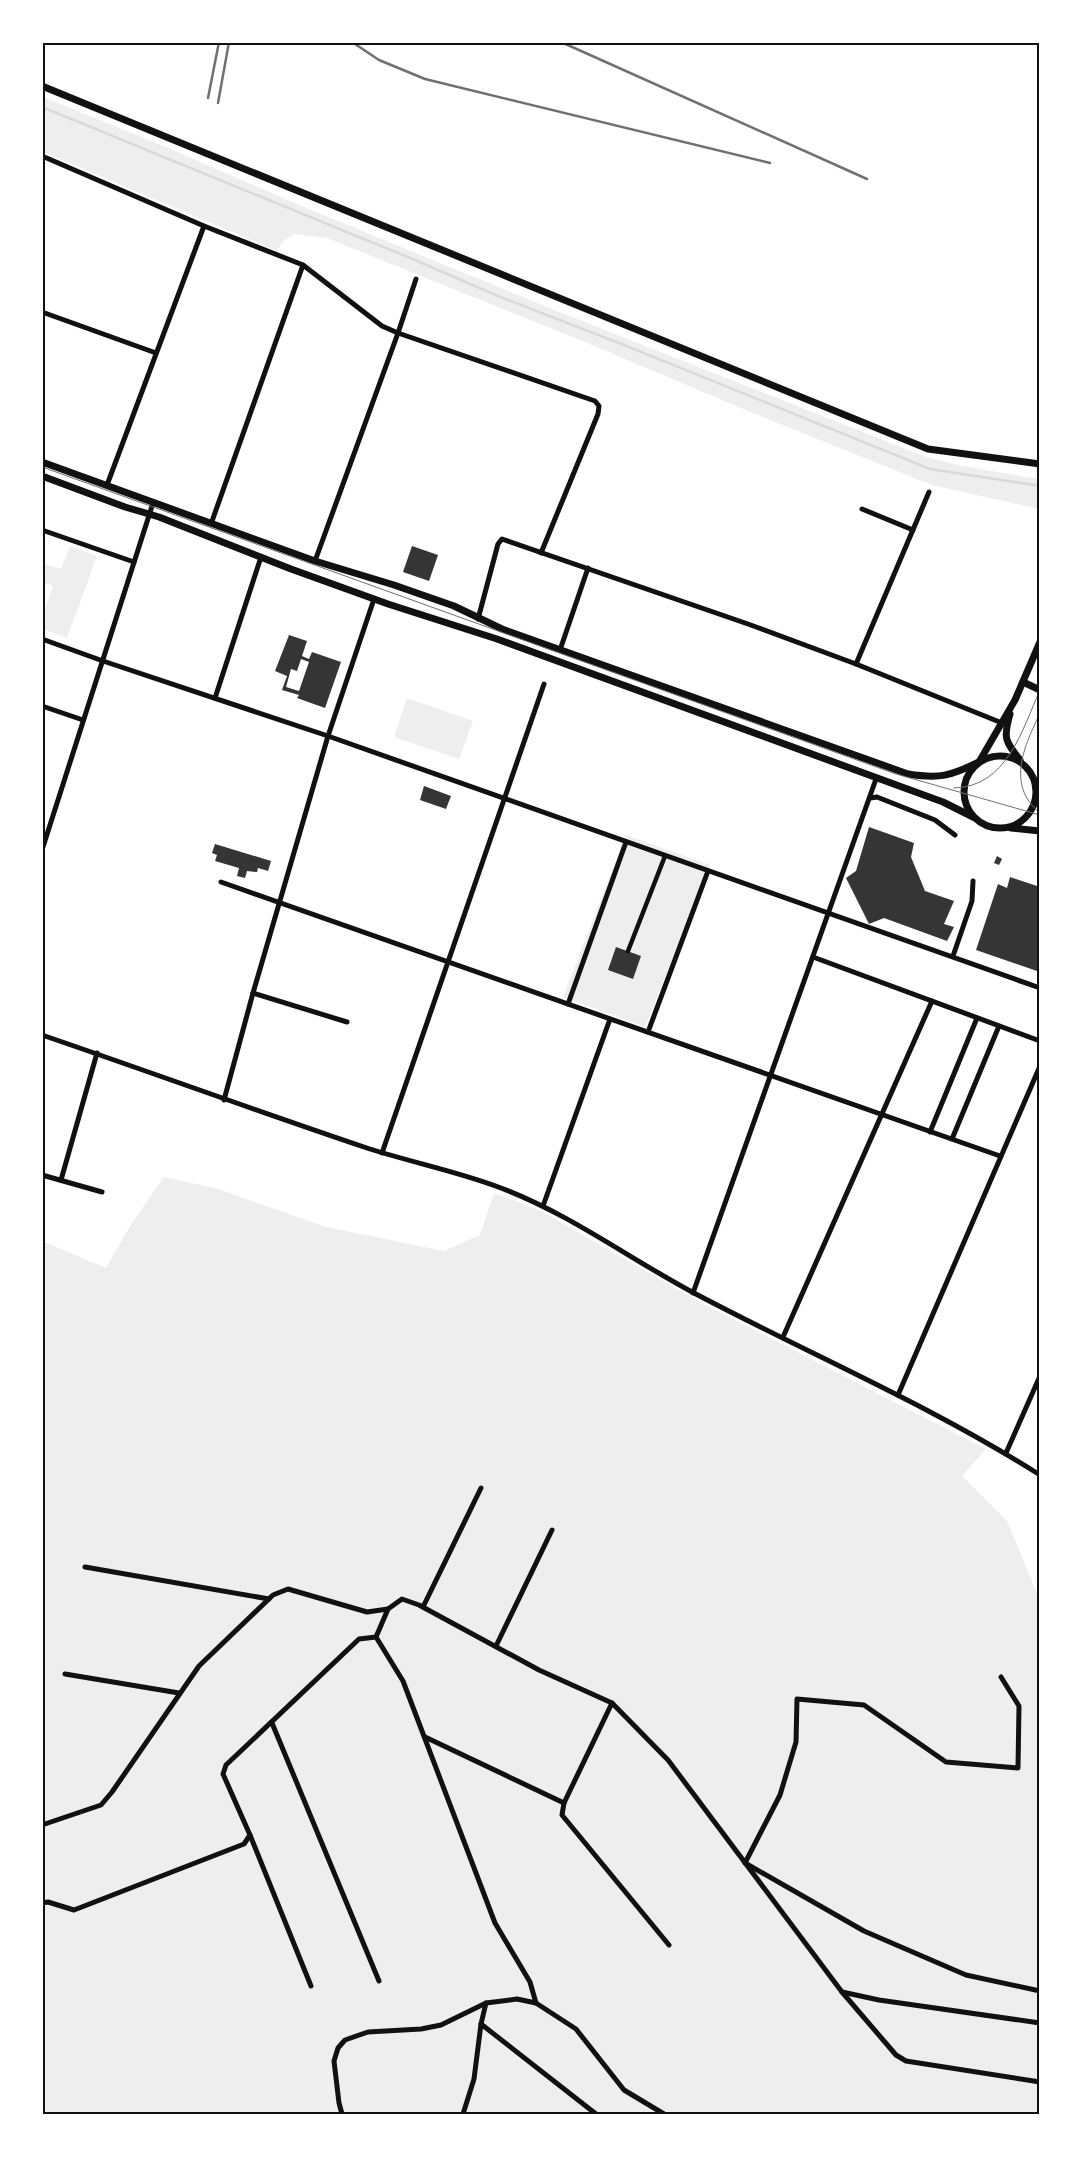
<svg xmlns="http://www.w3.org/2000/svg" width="1082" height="2157" font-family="'Golos Text',sans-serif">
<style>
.green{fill:#eee}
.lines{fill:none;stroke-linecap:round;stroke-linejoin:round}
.stream{stroke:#d9d9d9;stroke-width:2.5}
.building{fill:#353535;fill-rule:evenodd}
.pedestrian{stroke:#111;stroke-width:4.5}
.minor{stroke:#111;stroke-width:5}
.tertiary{stroke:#111;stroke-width:7}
.tram{stroke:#707070;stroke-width:1}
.rail{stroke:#707070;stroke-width:2.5}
.neatline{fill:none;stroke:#111;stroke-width:2}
</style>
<rect width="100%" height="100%" fill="#fff"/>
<!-- green -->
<g class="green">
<path d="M43 97 159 144 304 207 552 309 926 457 963 466 1039 479V509L932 485 755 414 585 342 327 238 294 234 282 242 277 251 43 152Z"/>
<path d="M70 546 97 556 67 638 43 629V614L53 586 43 582 42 563 61 569Z"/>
<path d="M407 698 473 721 459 759 394 737Z"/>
<path d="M626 835 710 865 645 1027 563 997Z"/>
<path d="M164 1177 215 1188 326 1227 444 1251 480 1235 494 1193 541 1211 696 1300 986 1449 962 1476 1007 1521 1036 1591 1039 1592V2114H43L42 1241 106 1268 130 1226Z"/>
</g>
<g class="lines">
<!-- stream -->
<path class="stream" d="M42 107 415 260 498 296 624 345 930 469 1040 486"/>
</g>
<!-- building -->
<g class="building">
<path d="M412 546 438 555 429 581 403 572Z"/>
<path d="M289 635 307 641 302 656 309 659 312 652 341 662 325 708 297 698 299 695 282 690 287 676 275 671ZM301 659 309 662 299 691 286 687 291 669 297 671Z"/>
<path d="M424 786 451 796 446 809 420 800Z"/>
<path d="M869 827 914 843 911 857 925 891 954 901 944 924 954 927 947 941 884 918 869 924 846 878 856 871Z"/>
<path d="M215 844 271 861 268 871 258 868 257 872 247 871 245 878 237 876 239 868 215 861 217 855 212 853Z"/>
<path d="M997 856 1002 859 999 865 994 863Z"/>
<path d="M1010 877 1040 887V972L976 950 998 884 1007 888Z"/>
<path d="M616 947 641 956 633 979 608 970Z"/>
</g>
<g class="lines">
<!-- pedestrian -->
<path class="pedestrian" d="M628 951 665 856"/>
<!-- minor -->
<g class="minor">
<path d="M42 156 204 226 303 265 382 326 398 333 595 401 599 406 598 414 541 553"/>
<path d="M42 312 156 353"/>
<path d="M107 485 204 226"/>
<path d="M862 509 913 530"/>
<path d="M211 524 303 265"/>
<path d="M42 530 134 562"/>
<path d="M315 561 398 333 416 279"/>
<path d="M478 619 498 544 502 539 748 624 856 664 1002 723"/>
<path d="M42 639 103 661 328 736 1040 988"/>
<path d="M560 650 588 568"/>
<path d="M856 664 929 492"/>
<path d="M215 698 261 557"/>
<path d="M42 706 83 720"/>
<path d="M870 798 877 797 935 820 955 835"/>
<path d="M42 850 153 503"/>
<path d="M221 882 1000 1156"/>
<path d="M953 956 972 901 973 881"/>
<path d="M813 957 1040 1041"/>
<path d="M253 993 347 1022"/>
<path d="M568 1004 626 842"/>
<path d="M648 1032 708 871"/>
<path d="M42 1035C150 1072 257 1111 364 1147 409 1162 457 1171 501 1188 570 1214 630 1259 694 1293 809 1354 930 1405 1040 1475"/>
<path d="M224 1100 253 993 328 736 374 599"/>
<path d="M930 1132 977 1018"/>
<path d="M952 1139 999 1026"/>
<path d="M382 1153 544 684"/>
<path d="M42 1175 102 1192"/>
<path d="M61 1180 97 1053"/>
<path d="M543 1206 610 1019"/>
<path d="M693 1293 876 779"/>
<path d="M783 1337 932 1001"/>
<path d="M898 1395 1040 1066"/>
<path d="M1006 1453 1040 1376"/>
<path d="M85 1567 269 1599"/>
<path d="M423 1607 481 1488"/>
<path d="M376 1637 388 1609 402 1599 419 1605 539 1670 612 1703 668 1760 842 1992 896 2055 906 2061 1040 2082"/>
<path d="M496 1646 552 1530"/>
<path d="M65 1674 179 1693"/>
<path d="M1001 1677 1019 1706 1018 1768 946 1762 864 1705 797 1699 796 1742 780 1795 745 1863 864 1931 966 1975 1040 1991"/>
<path d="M612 1703 564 1803 562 1815 669 1945"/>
<path d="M272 1723 379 1981"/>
<path d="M425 1737 564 1803"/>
<path d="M42 1825 101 1805 112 1792 199 1666 273 1595 288 1589 367 1612 388 1609"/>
<path d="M250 1835 311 1986"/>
<path d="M42 1903 48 1902 74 1910 244 1844 250 1835 223 1774 226 1765 359 1639 376 1637 403 1681 495 1923 530 1982 536 2003"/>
<path d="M842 1992 879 2000 1040 2023"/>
<path d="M481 2024 596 2114"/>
<path d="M342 2114 339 2103 334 2061 338 2048 345 2040 368 2032 421 2029 441 2025 486 2003 517 1999 536 2003 576 2029 624 2090 664 2114"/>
<path d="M463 2114 474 2079 481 2024 486 2003"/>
</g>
<!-- tertiary -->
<g class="tertiary">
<path d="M42 86 928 449 1040 464"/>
<path d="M42 462 315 561 394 585 454 606 502 629 908 774C940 779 950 776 979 762"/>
<path d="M42 476 125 507 159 517 291 569 388 604 497 639 943 802 973 817"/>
<path d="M1023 682 1040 690"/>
<path d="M1010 714C1003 738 1005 741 1020 760"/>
<circle cx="1000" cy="792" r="36"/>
<path d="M979 762 1015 700 1040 642"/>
<path d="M1011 828 1040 831"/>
</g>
<!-- tram -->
<g class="tram">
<path d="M42 467 896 774 1040 815"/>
<path d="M1040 713C1025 745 1005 785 1040 813"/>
<path d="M954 788C1007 787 1022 730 1040 690"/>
</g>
<!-- rail -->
<g class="rail">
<path d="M352 42 379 60 425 79 770 163"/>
<path d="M561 42 867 179"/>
<path d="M208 98 219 42"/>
<path d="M218 103 229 42"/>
</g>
</g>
<!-- border -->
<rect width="1082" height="2157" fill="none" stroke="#ffffff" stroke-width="88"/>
<rect x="44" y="44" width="994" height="2069" class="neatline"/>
</svg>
